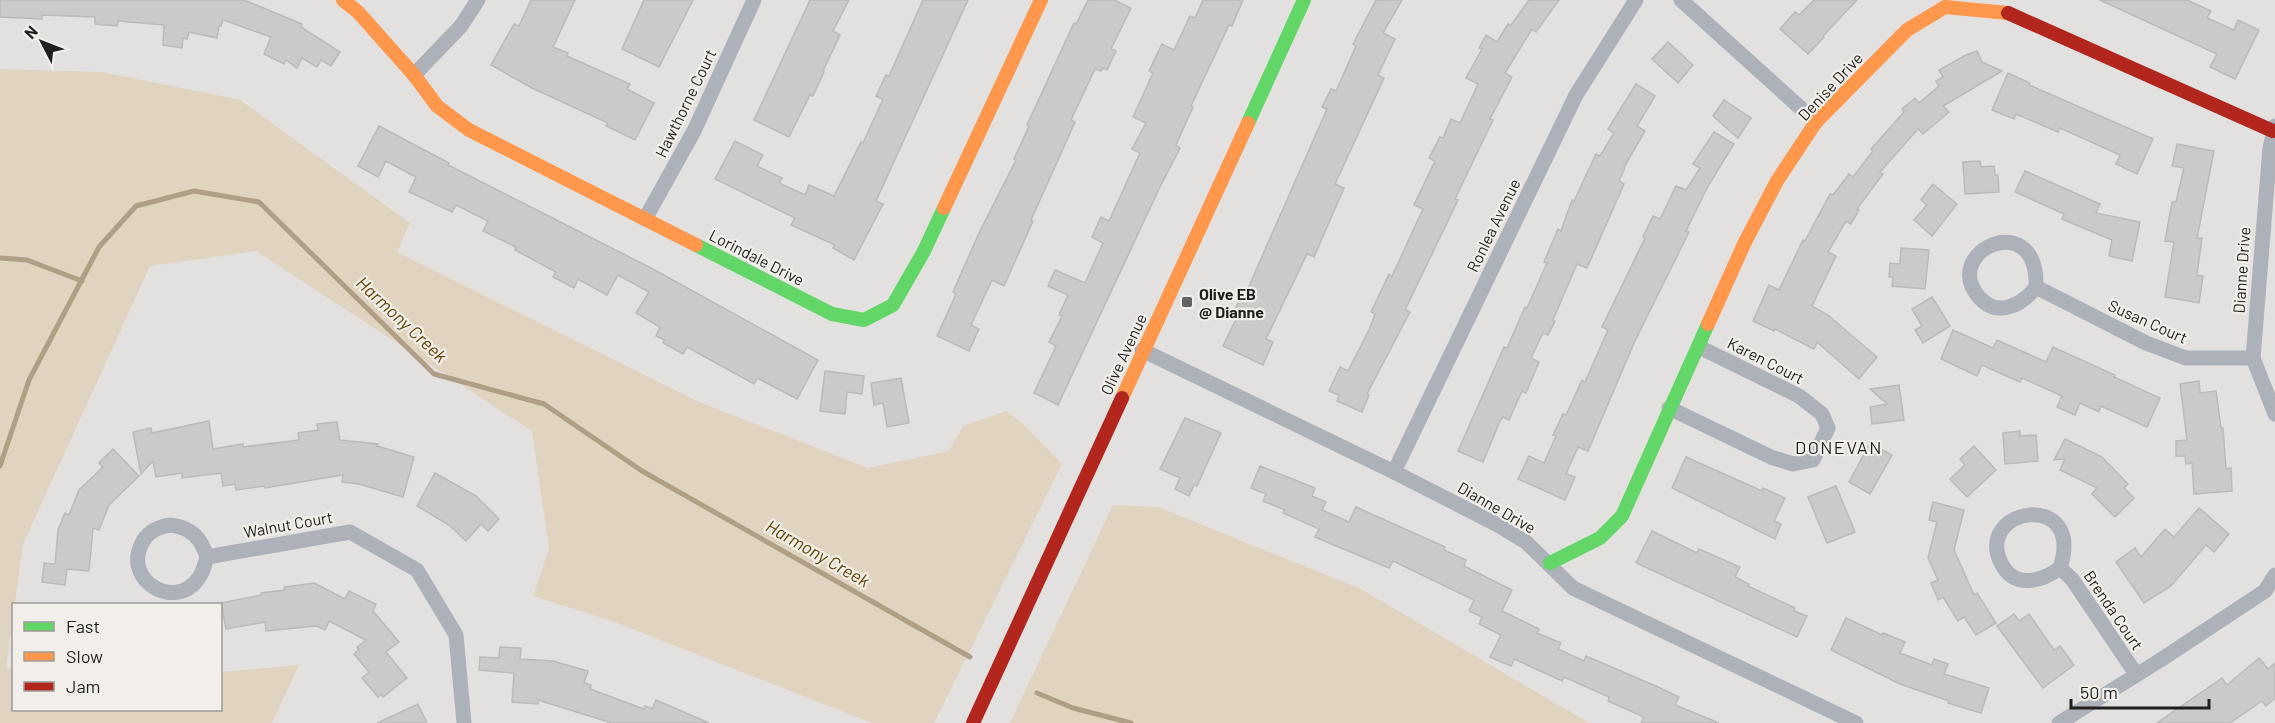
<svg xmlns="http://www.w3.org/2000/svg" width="2275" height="723" font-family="Barlow,sans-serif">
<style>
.green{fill:#e0d3bf}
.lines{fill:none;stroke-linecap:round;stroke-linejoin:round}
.stream{stroke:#b09f87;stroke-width:5}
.building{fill:#cbcac8;stroke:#bcbab8;stroke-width:1.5}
.street{stroke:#acb1ba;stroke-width:15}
.fast{stroke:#63d668;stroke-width:14}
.slow{stroke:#ff974d;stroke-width:14}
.jam{stroke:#b3261e;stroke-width:14}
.poi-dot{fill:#646361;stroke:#f2efea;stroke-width:2}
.labels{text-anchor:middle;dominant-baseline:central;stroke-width:4.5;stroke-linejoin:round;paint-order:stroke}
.street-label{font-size:16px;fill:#201f1d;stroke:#f2efea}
.poi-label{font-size:16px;font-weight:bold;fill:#201f1d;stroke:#f2efea;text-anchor:start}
.water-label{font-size:18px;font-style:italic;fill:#654502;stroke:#f2efea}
.neighbourhood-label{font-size:18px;letter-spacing:1.5px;fill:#201f1d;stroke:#f2efea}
</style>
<rect width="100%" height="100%" fill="#e3e1df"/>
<!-- green -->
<g class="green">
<path d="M0 69 102 72 240 100 410 223 397 252 699 402 868 468 949 451 963 426 1006 411 1022 423 1062 464 934 723H872L612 621 533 596 549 549 532 431 256 251 150 266 23 544 6 668H13L14 710H220L221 672 299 665 272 723H0Z"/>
<path d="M1113 505 1158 507 1361 589 1589 723H1010Z"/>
</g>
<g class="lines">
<!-- stream -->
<g class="stream">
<path d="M0 258 27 260 82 281"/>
<path d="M0 466 29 380 99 247 136 206 194 191 259 202 434 374 544 404 642 471 970 657"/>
<path d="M1037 693 1073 708 1131 723"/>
</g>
</g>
<!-- building -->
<g class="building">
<path d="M0 0H244L302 24 301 27 340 52 331 66 321 60 317 67 302 58 297 68 286 60 284 64 264 54 271 37 223 20 221 26H219L217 38 189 32 187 39 183 38 182 48 163 45 164 25 118 21 117 26 95 24V17L42 15V19L0 17Z"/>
<path d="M531 0H575L553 47 568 53 567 56 630 84 627 89 654 103 635 140 606 126 608 123 532 88 491 65 514 24 519 26Z"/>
<path d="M644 0H693L659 67 622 49Z"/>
<path d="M810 0H849L833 31 840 35 823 71 824 72 813 96 810 95 789 137 754 120Z"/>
<path d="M923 0H968L876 201 883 204 854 260 833 248 835 245 791 225 795 218 715 179 735 141 763 155 757 166 782 178 779 183 805 195 809 185 834 196 861 142 863 143 883 99 876 96 886 75 889 76Z"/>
<path d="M1088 0H1114L1131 8 1111 49 1116 51 1107 70 1103 68 1101 71 1095 69 1071 120 1075 122 1031 220 1033 221 1004 286 992 280 971 325 979 329 969 351 937 336 956 294 953 292 979 233 1016 160 1014 159 1029 126 1027 125 1074 23 1076 24Z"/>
<path d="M1203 0H1243L1232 26 1229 25 1191 106 1193 107 1176 145 1180 148 1159 189 1058 405 1034 393 1056 346 1049 342 1062 316 1059 315 1068 295 1048 286 1055 270 1085 283 1103 243 1092 237 1101 217 1109 221 1140 153 1132 149 1146 123 1133 117 1153 73 1149 71 1162 44 1174 50 1190 16 1195 18Z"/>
<path d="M1376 0H1402L1383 33 1395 39 1378 75 1384 78 1335 184 1344 188 1314 257 1307 254 1266 339 1273 342 1263 365 1223 346 1238 315 1234 313 1243 291 1246 293 1327 109 1322 107 1331 89 1336 91 1356 46 1353 44Z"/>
<path d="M1529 0H1559L1536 32 1532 29 1505 73 1512 77 1490 119 1493 120 1455 199 1458 200 1405 310 1410 312 1367 394 1369 395 1362 412 1337 401 1339 395 1329 391 1340 367 1348 371 1369 330 1375 314 1371 312 1389 274 1392 276 1423 209 1414 205 1435 161 1429 158 1440 137 1443 138 1451 119 1460 123 1478 84 1466 78 1482 49 1479 48 1486 35 1497 42 1508 24 1511 25Z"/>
<path d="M1814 0H1857L1823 36 1824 37 1808 54 1780 29 1795 12 1799 15Z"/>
<path d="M2100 0H2187L2211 11 2207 18 2234 30 2238 20 2259 30 2235 79 2210 67 2217 54Z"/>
<path d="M1668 42 1693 65 1678 83 1652 59Z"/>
<path d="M1977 51 1982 62 2002 71 1943 106 1949 112 1923 134 1918 129 1880 172 1883 174 1857 209 1859 210 1851 224 1846 221 1828 252 1836 256 1812 306 1828 315 1877 357 1859 379 1817 342 1814 349 1775 329 1774 331 1753 321 1769 285 1779 290 1803 240 1805 241 1830 194 1833 195 1849 174 1853 177 1873 151 1871 149 1904 112 1902 109 1915 98 1919 103 1939 86 1936 81 1943 77 1939 70 1966 55Z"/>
<path d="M2008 73 2030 83 2029 85 2153 139 2137 174 2116 164 2120 155 2060 128 2058 132 2016 114 2014 119 1992 110Z"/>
<path d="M1636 84 1655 96 1637 126 1645 131 1624 167 1625 168 1619 181 1624 184 1587 268 1577 264 1553 320 1555 321 1548 335 1543 333 1531 358 1539 362 1526 393 1522 391 1509 420 1503 417 1500 421 1483 462 1458 451 1504 347 1507 348 1525 307 1527 308 1547 263 1544 262 1558 229 1561 231 1572 200 1574 201 1596 154 1600 156 1614 133 1608 129Z"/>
<path d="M1724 100 1751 118 1738 138 1713 116Z"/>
<path d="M379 126 449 163 448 165 651 268 818 360 797 399 757 378 754 384 687 347 683 354 663 343 664 340 656 336 660 327 636 313 649 292 618 275 607 295 578 279 574 288 553 277 556 272 515 250 516 247 483 231 488 221 456 205 452 212 409 192 416 177 386 161 378 177 358 166Z"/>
<path d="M1714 132 1734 144 1708 186 1686 231 1689 232 1634 343 1588 451 1578 447 1566 474 1575 477 1565 500 1518 479 1529 456 1544 463 1556 436 1553 435 1563 414 1566 415 1582 380 1585 382 1608 330 1602 327 1645 238 1643 237 1653 216 1660 219 1676 186 1686 190 1700 168 1693 164Z"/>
<path d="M2177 144 2214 151 2197 238H2202L2197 275 2203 276 2199 303 2165 297 2174 242 2165 241 2172 202H2176L2184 168 2172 166Z"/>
<path d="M1980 161 1981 167 1994 166 1995 175H1998L1999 192 1965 194 1963 162Z"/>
<path d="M2025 171 2100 204 2096 213 2140 222 2132 261 2109 256 2112 240 2062 219 2064 214 2015 192Z"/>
<path d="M1933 184 1957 204 1932 236 1914 220 1927 205 1921 200Z"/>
<path d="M1901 248 1929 250 1925 289 1892 286 1893 277H1889L1890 263 1900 264Z"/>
<path d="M1932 297 1950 326 1923 343 1915 330 1922 326 1912 309Z"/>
<path d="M1953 330 1993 348 1997 340 2046 362 2053 347 2115 375 2114 377 2160 398 2147 427 2101 406 2099 412 2080 403 2075 415 2057 407 2062 396 2022 378 2020 382 1982 365 1977 376 1941 359Z"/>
<path d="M825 371 864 376 862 394 847 392 845 414 820 411Z"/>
<path d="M901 378 909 423 887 427 883 403 874 405 871 383Z"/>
<path d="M2199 381 2200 393 2216 391 2221 428H2223L2226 469 2231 468 2232 491 2194 494 2192 463 2186 464 2185 456H2176V441L2187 440 2180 384Z"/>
<path d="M1899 385 1904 420 1872 424 1870 407 1887 404 1870 389Z"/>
<path d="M1185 418 1221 433 1197 486 1194 485 1189 496 1175 489 1180 478 1160 469Z"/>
<path d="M209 421 213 449 243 444V447L299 440 298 433 318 430 317 424 337 422 340 440 378 444 377 446 414 457 403 497 359 484 342 482 343 475 265 488 264 486 236 490 235 484 223 486 221 473 182 478V473L156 477 153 461 141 474 133 432 151 428 152 433Z"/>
<path d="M2020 431V436L2036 435 2038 461 2005 464 2003 433Z"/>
<path d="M2065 439 2102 457 2128 484 2124 488 2134 498 2115 517 2092 494 2097 488 2060 470 2065 459 2054 460Z"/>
<path d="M1870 443 1892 455 1870 494 1849 482Z"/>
<path d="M1974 446 1996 470 1967 497 1950 479 1965 465 1960 459Z"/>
<path d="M113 449 139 476 109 505 99 530 93 528 89 571 67 569 65 585 42 582 44 563 55 564 58 530 65 513 69 515 79 490 103 467 99 463Z"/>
<path d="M1686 457 1762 491 1763 488 1785 498 1774 521 1781 524 1775 539 1672 488Z"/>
<path d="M1260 466 1315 488 1312 496 1326 502 1322 510 1349 522 1356 507 1445 547 1444 550 1466 560 1464 566 1512 590 1502 611 1539 629 1537 633 1561 643 1558 649 1584 661 1586 656 1658 687 1679 697 1675 705 1719 723H1641L1644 717 1608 701 1609 697 1564 677 1562 681 1514 659 1511 666 1490 657 1501 635 1479 624 1482 617 1469 611 1474 600 1393 561 1389 568 1315 537 1319 529 1283 513 1285 510 1263 501 1266 494 1251 488Z"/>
<path d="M435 473 476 496 499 519 488 531 481 524 466 541 449 525 417 506Z"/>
<path d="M1836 486 1855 532 1827 543 1808 497Z"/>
<path d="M1933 502 1964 510 1954 550 1974 595 1977 593 1996 623 1976 635 1964 617 1958 621 1943 597 1938 600 1931 583 1938 580 1928 558 1937 522 1929 520Z"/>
<path d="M2199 508 2229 534 2214 552 2206 545 2171 586 2144 603 2116 562 2135 548 2141 557 2165 529 2174 537Z"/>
<path d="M1652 531 1697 553 1699 549 1740 567 1735 577 1749 584 1748 586 1795 608 1794 611 1807 616 1797 637 1636 563Z"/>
<path d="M314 583 345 599 349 591 376 604 373 611 399 642 386 652 407 678 383 697 382 694 378 697 362 678 369 672 354 654 359 649 357 647 366 640 329 621 325 630 317 626 266 631 265 622 226 629 221 603 261 595V593L285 590 284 587Z"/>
<path d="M2014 614 2019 621 2029 614 2054 650 2060 646 2074 665 2043 688 1997 626Z"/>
<path d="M1846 618 1882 635 1883 633 1905 642 1900 653 1932 665 1934 659 1948 664 1944 674 1989 688 1981 713 1948 703 1949 701 1900 684 1831 650Z"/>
<path d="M500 647 521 648 520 659 553 661 588 671 584 683 591 685 590 689 644 709 645 706 652 709 656 700 709 723H612L538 700V704L512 702 514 673 479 670 480 657 499 658Z"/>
<path d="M2259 658 2268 669 2275 663V698L2266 706 2262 701 2230 723H2157L2222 678 2227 685Z"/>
<path d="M418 704 427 723H377Z"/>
</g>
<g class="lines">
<!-- street -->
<g class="street">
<path d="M1681 0 1816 122"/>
<path d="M414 75 461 26 478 0"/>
<path d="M2275 126 2270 148 2253 358 2275 414"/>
<path d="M645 219 694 131 754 0"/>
<path d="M2036 287C2022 305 1997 319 1978 296 1941 250 2039 207 2036 287L2146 343 2186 358H2253"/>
<path d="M1142 350 1394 472 1498 525 1526 542 1573 588 1856 723"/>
<path d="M1669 408 1771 457 1793 464 1813 460 1828 428 1822 414 1799 396 1699 347"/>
<path d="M1394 472 1576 95 1636 0"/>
<path d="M170 525C191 527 201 538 207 557 205 564 203 573 198 579 175 611 124 581 141 545 147 532 157 527 170 525Z"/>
<path d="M207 557 350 532 417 570 456 635 464 723"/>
<path d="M2060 568C2086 489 1974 507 2001 563 2014 589 2041 582 2060 568L2072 579 2136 674"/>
<path d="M2059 723 2159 661 2265 591 2275 575"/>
</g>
<!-- fast -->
<g class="fast">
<path d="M1248 123 1304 0"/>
<path d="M696 245 832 314 864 320 893 305 924 251 944 208"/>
<path d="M1550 563 1600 538 1622 516 1708 324"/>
</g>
<!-- slow -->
<g class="slow">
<path d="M343 0 358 12 414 75 437 106 469 130 696 245"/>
<path d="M944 208 1041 0"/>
<path d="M1708 324 1745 242 1777 181 1816 122 1907 30 1945 7 2008 13"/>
<path d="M1122 398 1248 123"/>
</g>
<!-- jam -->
<g class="jam">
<path d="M2008 13 2273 131"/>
<path d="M973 723 1122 398"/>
</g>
</g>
<!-- markers -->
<rect class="poi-dot" x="1181" y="296" width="12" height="12" rx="3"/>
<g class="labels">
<!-- street labels -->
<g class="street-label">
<text transform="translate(1830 86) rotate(-47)">Denise Drive</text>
<text transform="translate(685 103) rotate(-64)">Hawthorne Court</text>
<text transform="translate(1493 225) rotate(-64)">Ronlea Avenue</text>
<text transform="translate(757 257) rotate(27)">Lorindale Drive</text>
<text transform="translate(2241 270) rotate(-86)">Dianne Drive</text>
<text transform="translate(2148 321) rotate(24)">Susan Court</text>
<text transform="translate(1123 354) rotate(-65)">Olive Avenue</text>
<text transform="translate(1766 360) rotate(27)">Karen Court</text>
<text transform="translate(1497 507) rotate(30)">Dianne Drive</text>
<text transform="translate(288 524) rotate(-10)">Walnut Court</text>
<text transform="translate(2114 610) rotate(56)">Brenda Court</text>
</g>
<!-- poi labels -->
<g class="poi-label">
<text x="1199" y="293">Olive EB<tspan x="1199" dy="18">@ Dianne</tspan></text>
</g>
<!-- water labels -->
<g class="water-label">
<text transform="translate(402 319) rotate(43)">Harmony Creek</text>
<text transform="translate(818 553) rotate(30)">Harmony Creek</text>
</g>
<!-- neighbourhood labels -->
<g class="neighbourhood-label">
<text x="1839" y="447">DONEVAN</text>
</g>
</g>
<!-- legend -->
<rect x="12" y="603" width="210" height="108" fill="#f2efea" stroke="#9e9c98" stroke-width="1.5"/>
<rect x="24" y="622" width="30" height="9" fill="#63d668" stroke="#9e9c98" stroke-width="1.5"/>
<text x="66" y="633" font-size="18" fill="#201f1d">Fast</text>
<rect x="24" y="652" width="30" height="9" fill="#ff974d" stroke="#9e9c98" stroke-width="1.5"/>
<text x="66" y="663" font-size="18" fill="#201f1d">Slow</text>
<rect x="24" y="682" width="30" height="9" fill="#b3261e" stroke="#9e9c98" stroke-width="1.5"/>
<text x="66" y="693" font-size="18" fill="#201f1d">Jam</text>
<!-- north arrow -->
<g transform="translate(42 42) rotate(312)" stroke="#f2efea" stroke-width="4.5" paint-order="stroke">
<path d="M0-4.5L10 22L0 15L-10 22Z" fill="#201f1d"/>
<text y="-9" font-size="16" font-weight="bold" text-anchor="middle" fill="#201f1d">N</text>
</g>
<!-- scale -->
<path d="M2071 699v9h138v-9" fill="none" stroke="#201f1d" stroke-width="3"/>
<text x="2080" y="699" font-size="18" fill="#201f1d" stroke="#f2efea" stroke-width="4.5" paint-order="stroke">50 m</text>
</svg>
